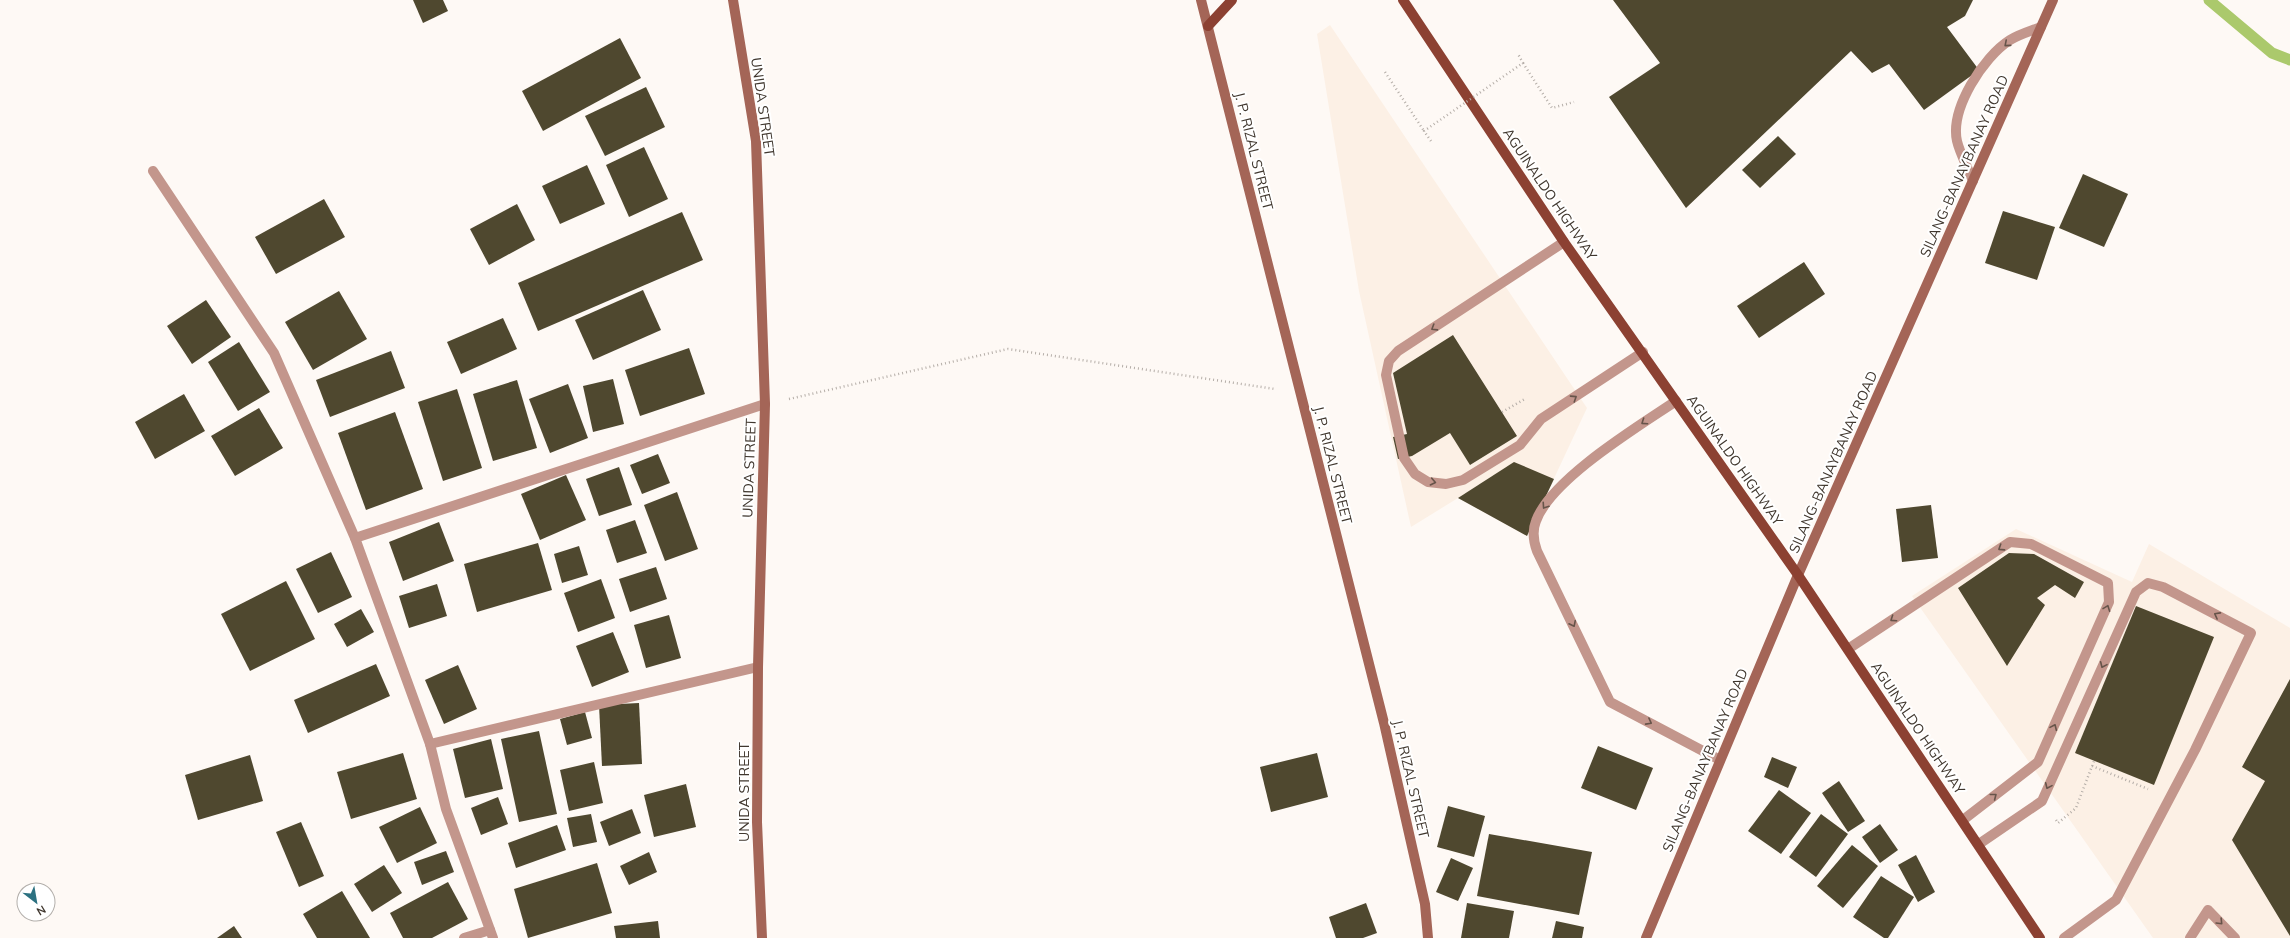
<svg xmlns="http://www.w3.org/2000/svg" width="2290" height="938" font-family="Mulish,sans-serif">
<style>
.built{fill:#fcf0e5}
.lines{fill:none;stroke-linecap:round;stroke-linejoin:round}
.stream{stroke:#abc96c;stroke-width:11}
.building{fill:#4f482f}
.path{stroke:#b5aea8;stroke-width:2.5;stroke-dasharray:1 3;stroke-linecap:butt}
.lane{stroke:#c3968c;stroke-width:10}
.street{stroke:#c3968c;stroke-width:10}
.secondary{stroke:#a46557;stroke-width:10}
.primary{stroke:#8c4132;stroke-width:10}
.path-bridge{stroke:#b5aea8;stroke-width:2.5;stroke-dasharray:1 3;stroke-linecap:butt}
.oneway{stroke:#67544a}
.labels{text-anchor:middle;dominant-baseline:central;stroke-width:4;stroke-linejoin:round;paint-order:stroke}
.street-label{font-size:14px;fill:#40372e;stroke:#fff}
</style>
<rect width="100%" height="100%" fill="#fef9f5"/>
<!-- built -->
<g class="built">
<path d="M1330 25 1587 408 1527 536 1458 498 1411 527 1359 291 1317 34Z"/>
<path d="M2016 529 2132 582 2149 544 2290 628V938H2153L1912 596Z"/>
</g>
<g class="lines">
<!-- stream -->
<path class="stream" d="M2209 0 2272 53 2290 60"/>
</g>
<!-- building -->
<g class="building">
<path d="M413 0H443L448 11 423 23Z"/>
<path d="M1613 0H1973L1965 16 1947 27 1979 70 1924 110 1889 64 1872 73 1851 51 1686 208 1609 97 1660 63Z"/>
<path d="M620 38 641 78 543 131 522 91Z"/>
<path d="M646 87 665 127 605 156 585 116Z"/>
<path d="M1778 136 1796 154 1760 188 1742 170Z"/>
<path d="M644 147 668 199 629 217 606 165Z"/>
<path d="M587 165 605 204 560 224 542 186Z"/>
<path d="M2083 174 2128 194 2104 247 2059 228Z"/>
<path d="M324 199 345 237 276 274 255 237Z"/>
<path d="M517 204 535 240 489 265 470 229Z"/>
<path d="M2003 211 2055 227 2037 280 1985 263Z"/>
<path d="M682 212 703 260 538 331 518 283Z"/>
<path d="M1804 262 1825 294 1759 338 1737 306Z"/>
<path d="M643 290 661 330 593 360 575 320Z"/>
<path d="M339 291 367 339 313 370 285 322Z"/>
<path d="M206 300 231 337 192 364 167 326Z"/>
<path d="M503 318 517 349 461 374 447 342Z"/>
<path d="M1453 335 1517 436 1470 465 1450 433 1412 456 1398 459 1393 437 1407 434 1393 373Z"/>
<path d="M239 342 270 392 238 411 208 362Z"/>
<path d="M689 348 705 394 640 416 625 370Z"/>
<path d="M391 351 405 388 330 417 316 380Z"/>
<path d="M613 379 624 424 593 432 583 386Z"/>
<path d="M517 380 537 448 493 461 473 394Z"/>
<path d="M568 384 588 438 550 453 529 399Z"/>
<path d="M457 389 482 468 443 481 418 402Z"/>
<path d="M184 394 205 431 155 459 135 422Z"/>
<path d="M259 408 283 448 235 476 211 436Z"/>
<path d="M395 412 423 489 366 510 338 433Z"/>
<path d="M658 454 670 483 642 494 630 465Z"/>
<path d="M1514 462 1554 479 1527 536 1458 498Z"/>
<path d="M619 467 632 505 599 516 586 479Z"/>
<path d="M566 475 586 520 540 540 521 494Z"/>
<path d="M677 492 698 549 665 561 644 505Z"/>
<path d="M1931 505 1938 558 1902 562 1896 509Z"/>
<path d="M635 520 647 553 617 563 606 530Z"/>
<path d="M439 522 454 561 403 581 389 542Z"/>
<path d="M538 543 552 590 477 612 464 564Z"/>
<path d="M579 546 588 575 562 583 554 554Z"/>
<path d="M331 552 352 597 318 613 296 569Z"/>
<path d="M2009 553 2034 554 2084 582 2075 598 2055 585 2037 598 2045 605 2007 666 1958 588Z"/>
<path d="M656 567 667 599 630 612 619 579Z"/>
<path d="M601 579 615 618 578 632 564 593Z"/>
<path d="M286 581 315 639 250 671 221 614Z"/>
<path d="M437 584 447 616 409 628 399 596Z"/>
<path d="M2136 606 2214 637 2154 785 2075 753Z"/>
<path d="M361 609 374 632 347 647 334 624Z"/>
<path d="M669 615 681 658 646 668 634 625Z"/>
<path d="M613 632 629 672 592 687 576 646Z"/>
<path d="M376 664 390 696 308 733 294 700Z"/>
<path d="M458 665 477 709 444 724 425 680Z"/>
<path d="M2290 679V936L2232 840 2265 781 2242 767Z"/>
<path d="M639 703 642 764 602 766 599 705Z"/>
<path d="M585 712 592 738 567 745 560 719Z"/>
<path d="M539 731 557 814 519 822 501 739Z"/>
<path d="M491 739 503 789 465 798 453 749Z"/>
<path d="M1598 746 1653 768 1636 810 1581 788Z"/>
<path d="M403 753 417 799 351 819 337 772Z"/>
<path d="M1317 753 1328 797 1271 812 1260 767Z"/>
<path d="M250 755 263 801 198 820 185 775Z"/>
<path d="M1772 757 1797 767 1788 788 1764 777Z"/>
<path d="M594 762 603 803 569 811 560 770Z"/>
<path d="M1839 781 1865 821 1848 832 1822 793Z"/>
<path d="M686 784 696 827 654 837 644 795Z"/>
<path d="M1779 790 1811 813 1781 854 1748 831Z"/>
<path d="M498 797 508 824 481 835 471 808Z"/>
<path d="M1448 806 1485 816 1474 857 1437 847Z"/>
<path d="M420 807 437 843 397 863 379 827Z"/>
<path d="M632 809 641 833 609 846 600 822Z"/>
<path d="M591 814 597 842 573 847 567 818Z"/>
<path d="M1821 814 1848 834 1816 877 1789 857Z"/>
<path d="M301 822 324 876 299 887 276 832Z"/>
<path d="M1880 824 1898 850 1880 863 1862 837Z"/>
<path d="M557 825 566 850 516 868 508 843Z"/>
<path d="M1489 834 1592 852 1579 915 1477 896Z"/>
<path d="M1852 845 1878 866 1843 908 1817 886Z"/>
<path d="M446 851 454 872 422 885 414 862Z"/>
<path d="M649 852 657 872 629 885 620 866Z"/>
<path d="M1916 855 1935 892 1918 902 1898 865Z"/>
<path d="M1451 858 1473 868 1458 901 1436 892Z"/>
<path d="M597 863 612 913 528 938 514 889Z"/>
<path d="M384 865 402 893 372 912 354 884Z"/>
<path d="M1881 876 1914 897 1888 938H1884L1853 917Z"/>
<path d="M448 882 468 919 432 938H403L390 913Z"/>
<path d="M342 891 370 938H317L303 914Z"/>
<path d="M1366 903 1377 933 1363 938H1336L1329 917Z"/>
<path d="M1467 903 1514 911 1509 938H1461Z"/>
<path d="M658 921 660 938H616L614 926Z"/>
<path d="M1556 921 1584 927 1582 938H1552Z"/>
<path d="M234 926 242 938H217Z"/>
</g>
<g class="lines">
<!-- path -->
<g class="path">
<path d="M1523 63 1552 108 1574 102"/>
<path d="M1385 72 1424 131"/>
<path d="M789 399 1008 349 1275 389"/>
<path d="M1502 412 1525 399"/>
<path d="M2092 766 2148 789"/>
<path d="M2056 820 2058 823 2076 808 2094 761"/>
</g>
<!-- lane -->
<g class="lane">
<path d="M1973 181C1968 168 1960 154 1957 141 1950 109 1983 57 2010 40 2020 34 2031 31 2041 27"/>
<path d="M1564 242 1398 351 1389 361 1386 375 1404 458 1415 474 1428 482 1446 484 1463 480 1520 445 1541 419 1643 352"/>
<path d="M1676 401C1639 426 1551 479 1536 521 1532 531 1533 540 1537 551L1610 702 1720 760"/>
<path d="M1848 649 2010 542 2031 544 2108 583 2109 602 2038 762 1963 820"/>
<path d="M1979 844 2042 801 2136 592 2148 583 2163 587 2251 633 2195 750 2116 900 2064 938"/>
<path d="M2190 938 2208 910 2235 938"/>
</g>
<!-- street -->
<g class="street">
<path d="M153 171 274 353 355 538 430 744 446 809 493 938"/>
<path d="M355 538 765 404"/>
<path d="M430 744 758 667"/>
<path d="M464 938 490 930"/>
</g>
<!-- secondary -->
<g class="secondary">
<path d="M733 0 756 141 765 404 758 667 757 822 762 938"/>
<path d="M1201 0 1384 723 1425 904 1428 938"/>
<path d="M1646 938 1798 575 2053 0"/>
</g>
<!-- primary -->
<g class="primary">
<path d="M1403 0 1564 242 1798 575 2040 938"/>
<path d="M1208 26 1232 0"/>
</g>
<!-- path-bridge -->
<path class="path-bridge" d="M1431 141 1424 131 1523 63 1518 54"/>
</g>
<!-- one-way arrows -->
<defs><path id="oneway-chevron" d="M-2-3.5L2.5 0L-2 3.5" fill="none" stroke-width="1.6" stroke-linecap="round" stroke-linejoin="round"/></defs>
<g class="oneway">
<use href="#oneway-chevron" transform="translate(2007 44) rotate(139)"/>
<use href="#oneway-chevron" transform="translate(1434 328) rotate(148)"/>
<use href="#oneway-chevron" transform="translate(1574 398) rotate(-33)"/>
<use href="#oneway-chevron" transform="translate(1644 422) rotate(146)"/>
<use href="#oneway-chevron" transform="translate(1433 482) rotate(12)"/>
<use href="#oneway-chevron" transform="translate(1545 506) rotate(124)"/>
<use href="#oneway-chevron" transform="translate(2001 548) rotate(147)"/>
<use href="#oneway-chevron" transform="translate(2107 608) rotate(-69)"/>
<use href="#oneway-chevron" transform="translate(2217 615) rotate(-152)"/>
<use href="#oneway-chevron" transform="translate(1893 619) rotate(146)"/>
<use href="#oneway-chevron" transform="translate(1573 624) rotate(64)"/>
<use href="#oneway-chevron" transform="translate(2103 665) rotate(114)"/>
<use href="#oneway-chevron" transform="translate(1649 722) rotate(28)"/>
<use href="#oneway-chevron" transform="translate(2054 727) rotate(-66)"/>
<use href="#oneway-chevron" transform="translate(2048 786) rotate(114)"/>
<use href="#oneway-chevron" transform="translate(1994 796) rotate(-38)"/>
<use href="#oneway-chevron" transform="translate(2220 922) rotate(46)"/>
</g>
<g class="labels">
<!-- street labels -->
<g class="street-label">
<text transform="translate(763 107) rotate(82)">UNIDA STREET</text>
<text transform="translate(1254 151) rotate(76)">J. P. RIZAL STREET</text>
<text transform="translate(1964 166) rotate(-66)">SILANG-BANAYBANAY ROAD</text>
<text transform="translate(1550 194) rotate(56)">AGUINALDO HIGHWAY</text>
<text transform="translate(1735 460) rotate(55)">AGUINALDO HIGHWAY</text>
<text transform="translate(1833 462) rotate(-66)">SILANG-BANAYBANAY ROAD</text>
<text transform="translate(1333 465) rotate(76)">J. P. RIZAL STREET</text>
<text transform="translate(749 468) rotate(-88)">UNIDA STREET</text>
<text transform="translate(1918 728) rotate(56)">AGUINALDO HIGHWAY</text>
<text transform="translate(1705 760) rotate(-67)">SILANG-BANAYBANAY ROAD</text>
<text transform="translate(1411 779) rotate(77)">J. P. RIZAL STREET</text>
<text transform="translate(744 792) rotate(-90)">UNIDA STREET</text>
</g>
</g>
<!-- north arrow -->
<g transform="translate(36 902) rotate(149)"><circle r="19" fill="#ffffff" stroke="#b3afab"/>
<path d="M0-3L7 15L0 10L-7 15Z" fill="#2c7181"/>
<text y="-6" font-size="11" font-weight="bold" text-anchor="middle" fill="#40372e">N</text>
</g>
</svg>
